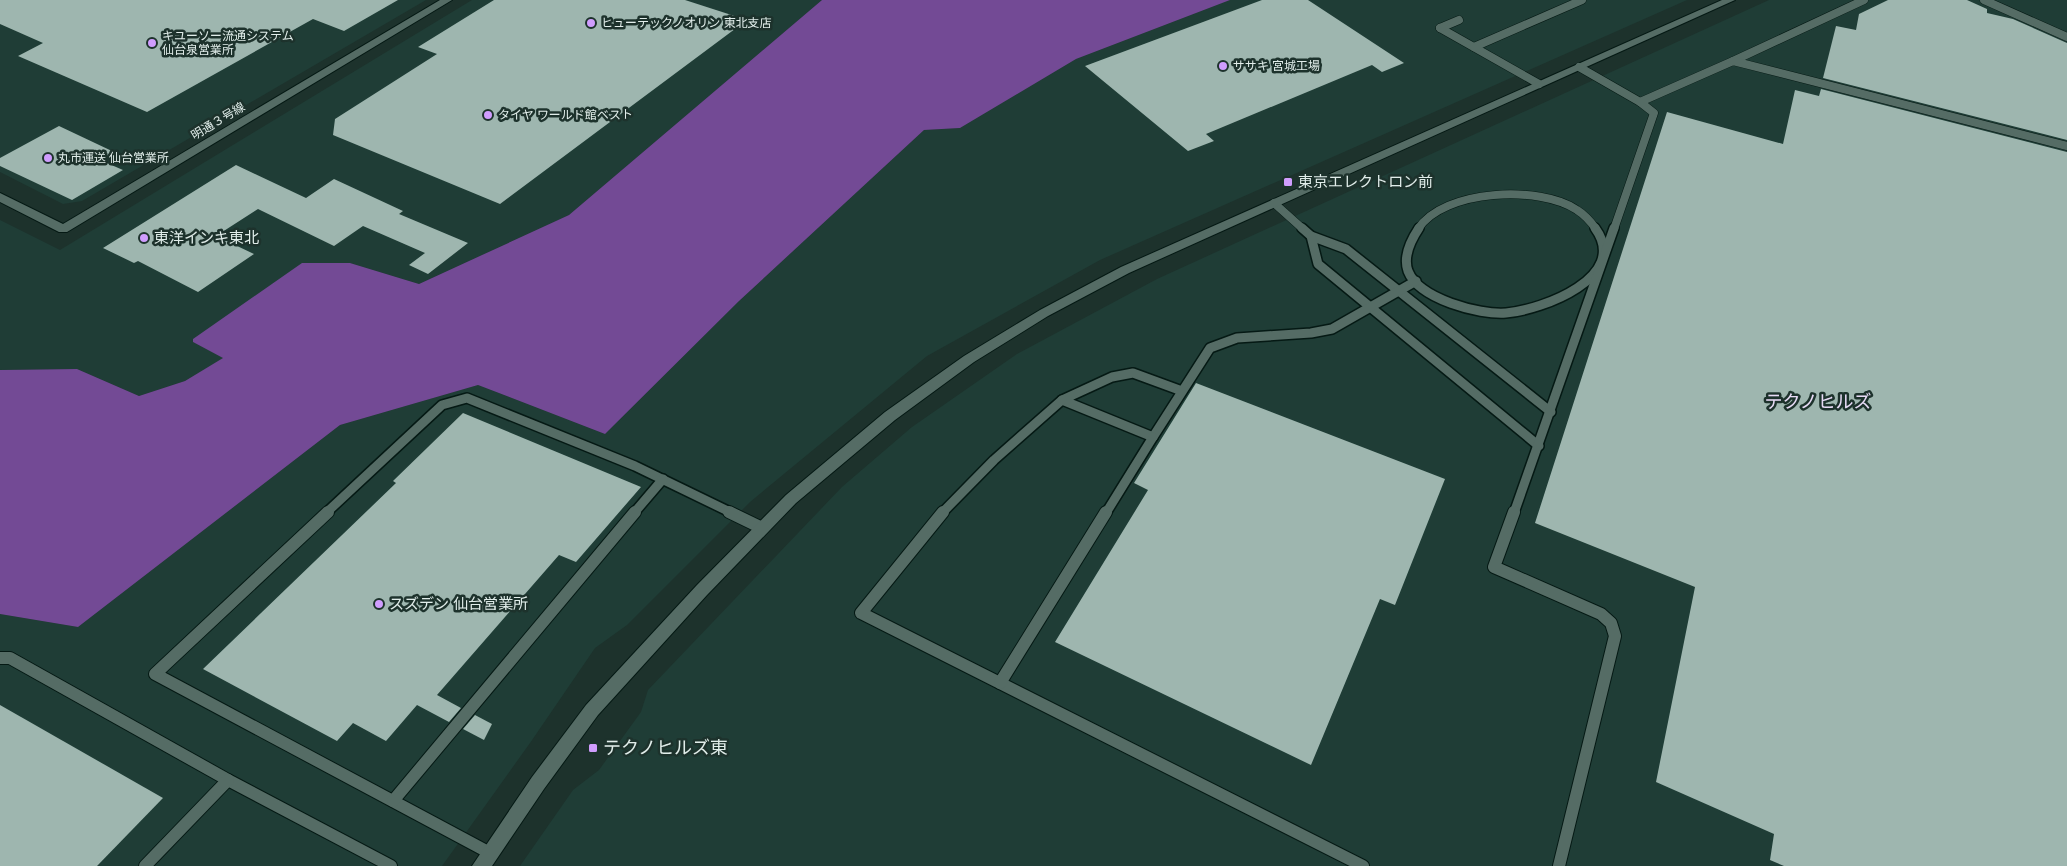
<svg xmlns="http://www.w3.org/2000/svg" width="2067" height="866" font-family="'Varela Round','Noto Sans JP',sans-serif">
<style>
.built{fill:#1f3d36}
.forest{fill:#734a95}
.building{fill:#9eb6af}
.lines{fill:none;stroke-linecap:round;stroke-linejoin:round}
.service-far2-casing{stroke:#051914;stroke-width:9}
.service-far1-casing{stroke:#051914;stroke-width:12}
.service-casing{stroke:#051914;stroke-width:14}
.minor-casing{stroke:#051914;stroke-width:2}
.tertiary-casing{stroke:#051914;stroke-width:2}
.service-far2{stroke:#556c65;stroke-width:8}
.service-far1{stroke:#556c65;stroke-width:9}
.service{stroke:#556c65;stroke-width:12}
.minor{fill:#556c65;fill-rule:evenodd}
.tertiary{fill:#556c65;fill-rule:evenodd}
.poi-dot{fill:#d09dfe;stroke:#1d322c;stroke-width:2}
.labels{text-anchor:middle;dominant-baseline:central;stroke-width:5;stroke-linejoin:round;paint-order:stroke}
.far-poi-label{font-size:12px;fill:#e1edea;stroke:#1d322c;text-anchor:start}
.far-street-label{font-size:12px;fill:#e1edea;stroke:#1d322c}
.poi-label{font-size:15px;fill:#e1edea;stroke:#1d322c;text-anchor:start}
.quarter-label{font-size:18px;fill:#e8dbf6;stroke:#1d322c}
.near-poi-label{font-size:18px;fill:#e1edea;stroke:#1d322c;text-anchor:start}
</style>
<rect width="100%" height="100%" fill="#1d322c"/>
<!-- built -->
<g class="built">
<path d="M0 0H426L82 201 63 204 0 172Z"/>
<path d="M472 0H822L569 215 419 284 350 263 193 342 224 358 185 381 139 396 77 369 0 370V220L60 250Z"/>
<path d="M1230 0H1687L1100 260 927 356 750 502 627 625 595 648 530 743 442 866H0V614L78 627 340 425 478 385 605 434 739 301 924 130 960 128 1076 59Z"/>
<path d="M1769 0H2067V866H520L573 790 599 770 641 712 648 690 842 487 912 427 1017 354 1157 279Z"/>
</g>
<!-- forest -->
<path class="forest" d="M822 0H1230L1076 59 960 128 924 130 739 301 605 434 478 385 340 425 78 627 0 614V370L77 369 139 396 185 381 223 358 193 342V339L302 263H350L419 284 569 215Z"/>
<!-- building -->
<g class="building">
<path d="M0 0H398L344 31 313 19 147 112 18 56 43 43 0 24Z"/>
<path d="M494 0H685L747 20 500 204 333 135 335 119 437 54 418 47Z"/>
<path d="M1262 0H1308L1404 63 1382 72 1372 65 1206 134 1214 141 1188 151 1085 66Z"/>
<path d="M1888 0H1967L1987 9V13L2013 19 2067 43V140L1823 78 1836 26 1856 30 1859 14Z"/>
<path d="M1821 89 2067 152V866H1784L1770 860 1774 834 1656 782 1695 587 1535 523 1667 112 1783 144 1795 90 1819 96Z"/>
<path d="M59 126 114 152 100 160 123 170 72 200 0 166V158Z"/>
<path d="M236 165 306 198 334 179 403 211 399 214 468 243 428 274 409 265 425 253 363 226 334 246 258 209 216 236 254 254 198 292 138 261 134 263 103 248Z"/>
<path d="M1196 383 1445 479 1395 605 1380 599 1311 765 1055 642 1148 490 1134 483Z"/>
<path d="M463 413 641 487 576 562 559 555 437 695 461 708 449 722 417 705 386 741 353 723 337 741 203 669 396 483 393 481Z"/>
<path d="M0 705 163 798 97 866H0Z"/>
<path d="M475 715 492 724 484 740 463 729Z"/>
</g>
<g class="lines">
<defs>
<g id="service-far2">
<path d="M1984 0 2067 37"/>
<path d="M1440 28 1539 84"/>
<path d="M1440 28 1459 20"/>
<path d="M1474 47 1582 0"/>
<path d="M1733 61 1864 0"/>
<path d="M1579 67 1640 102"/>
<path d="M1274 203 1303 229"/>
<path d="M1418 229C1444 189 1540 185 1577 210 1585 215 1591 222 1596 229"/>
<path d="M1614 229 1654 113 1640 102 1733 61 2067 146"/>
</g>
<g id="service-far1">
<path d="M1302 228 1311 236 1346 249 1551 412"/>
<path d="M1419 228C1411 240 1403 257 1408 271 1419 299 1479 315 1506 313 1542 310 1631 277 1595 228"/>
<path d="M1311 236 1318 264 1539 446"/>
<path d="M1182 391 1133 373 1112 377 1062 400 1153 437 1210 348 1237 338 1311 333 1332 329 1416 281"/>
<path d="M326 513 442 405 467 398 635 466 732 513"/>
<path d="M634 513 663 479"/>
<path d="M942 513 994 460 1062 400"/>
<path d="M1106 513 1153 437"/>
<path d="M1514 513 1614 228"/>
</g>
<g id="service">
<path d="M328 512 155 674 490 853"/>
<path d="M729 512 762 528"/>
<path d="M943 512 861 613 1363 866"/>
<path d="M1514 512 1494 567 1601 614 1611 623 1615 636 1559 866"/>
<path d="M0 658H10L228 780 391 866"/>
<path d="M1000 683 1106 512"/>
<path d="M393 801 635 512"/>
<path d="M145 866 228 780"/>
</g>
<path id="minor" d="M440 0H452L67 232H59L0 202V193L63 224Z"/>
<path id="tertiary" d="M1722 0H1735L1129 273 1048 316 974 362 895 420 796 503 707 595 598 715 544 789 492 866H472L532 777 586 705 697 585 786 495 885 412 964 356 1040 310 1121 267Z"/>
</defs>
<!-- service-far2 casing -->
<use href="#service-far2" class="service-far2-casing"/>
<!-- service-far1 casing -->
<use href="#service-far1" class="service-far1-casing"/>
<!-- service casing -->
<use href="#service" class="service-casing"/>
<!-- minor casing -->
<use href="#minor" class="minor-casing"/>
<!-- tertiary casing -->
<use href="#tertiary" class="tertiary-casing"/>
<!-- service-far2 -->
<use href="#service-far2" class="service-far2"/>
<!-- service-far1 -->
<use href="#service-far1" class="service-far1"/>
<!-- service -->
<use href="#service" class="service"/>
<!-- minor -->
<use href="#minor" class="minor"/>
<!-- tertiary -->
<use href="#tertiary" class="tertiary"/>
</g>
<!-- markers -->
<g class="poi-dot">
<circle cx="591" cy="23" r="5"/>
<circle cx="152" cy="43" r="5"/>
<circle cx="1223" cy="66" r="5"/>
<circle cx="488" cy="115" r="5"/>
<circle cx="48" cy="158" r="5"/>
<rect x="1283" y="177" width="10" height="10" rx="2.5"/>
<circle cx="144" cy="238" r="5"/>
<circle cx="379" cy="604" r="5"/>
<rect x="588" y="743" width="10" height="10" rx="2.5"/>
</g>
<g class="labels">
<!-- far-poi labels -->
<g class="far-poi-label">
<text x="601" y="23">ヒューテックノオリン 東北支店</text>
<text x="162" y="36">キユーソー流通システム<tspan x="162" dy="14">仙台泉営業所</tspan></text>
<text x="1233" y="66">ササキ 宮城工場</text>
<text x="498" y="115">タイヤ ワールド館ベスト</text>
<text x="58" y="158">丸市運送 仙台営業所</text>
</g>
<!-- far-street labels -->
<g class="far-street-label">
<text transform="translate(218 121) rotate(-31)">明通３号線</text>
</g>
<!-- poi labels -->
<g class="poi-label">
<text x="1298" y="182">東京エレクトロン前</text>
<text x="154" y="238">東洋インキ東北</text>
<text x="389" y="604">スズデン 仙台営業所</text>
</g>
<!-- quarter labels -->
<g class="quarter-label">
<text x="1818" y="402">テクノヒルズ</text>
</g>
<!-- near-poi labels -->
<g class="near-poi-label">
<text x="603" y="748">テクノヒルズ東</text>
</g>
</g>
</svg>
